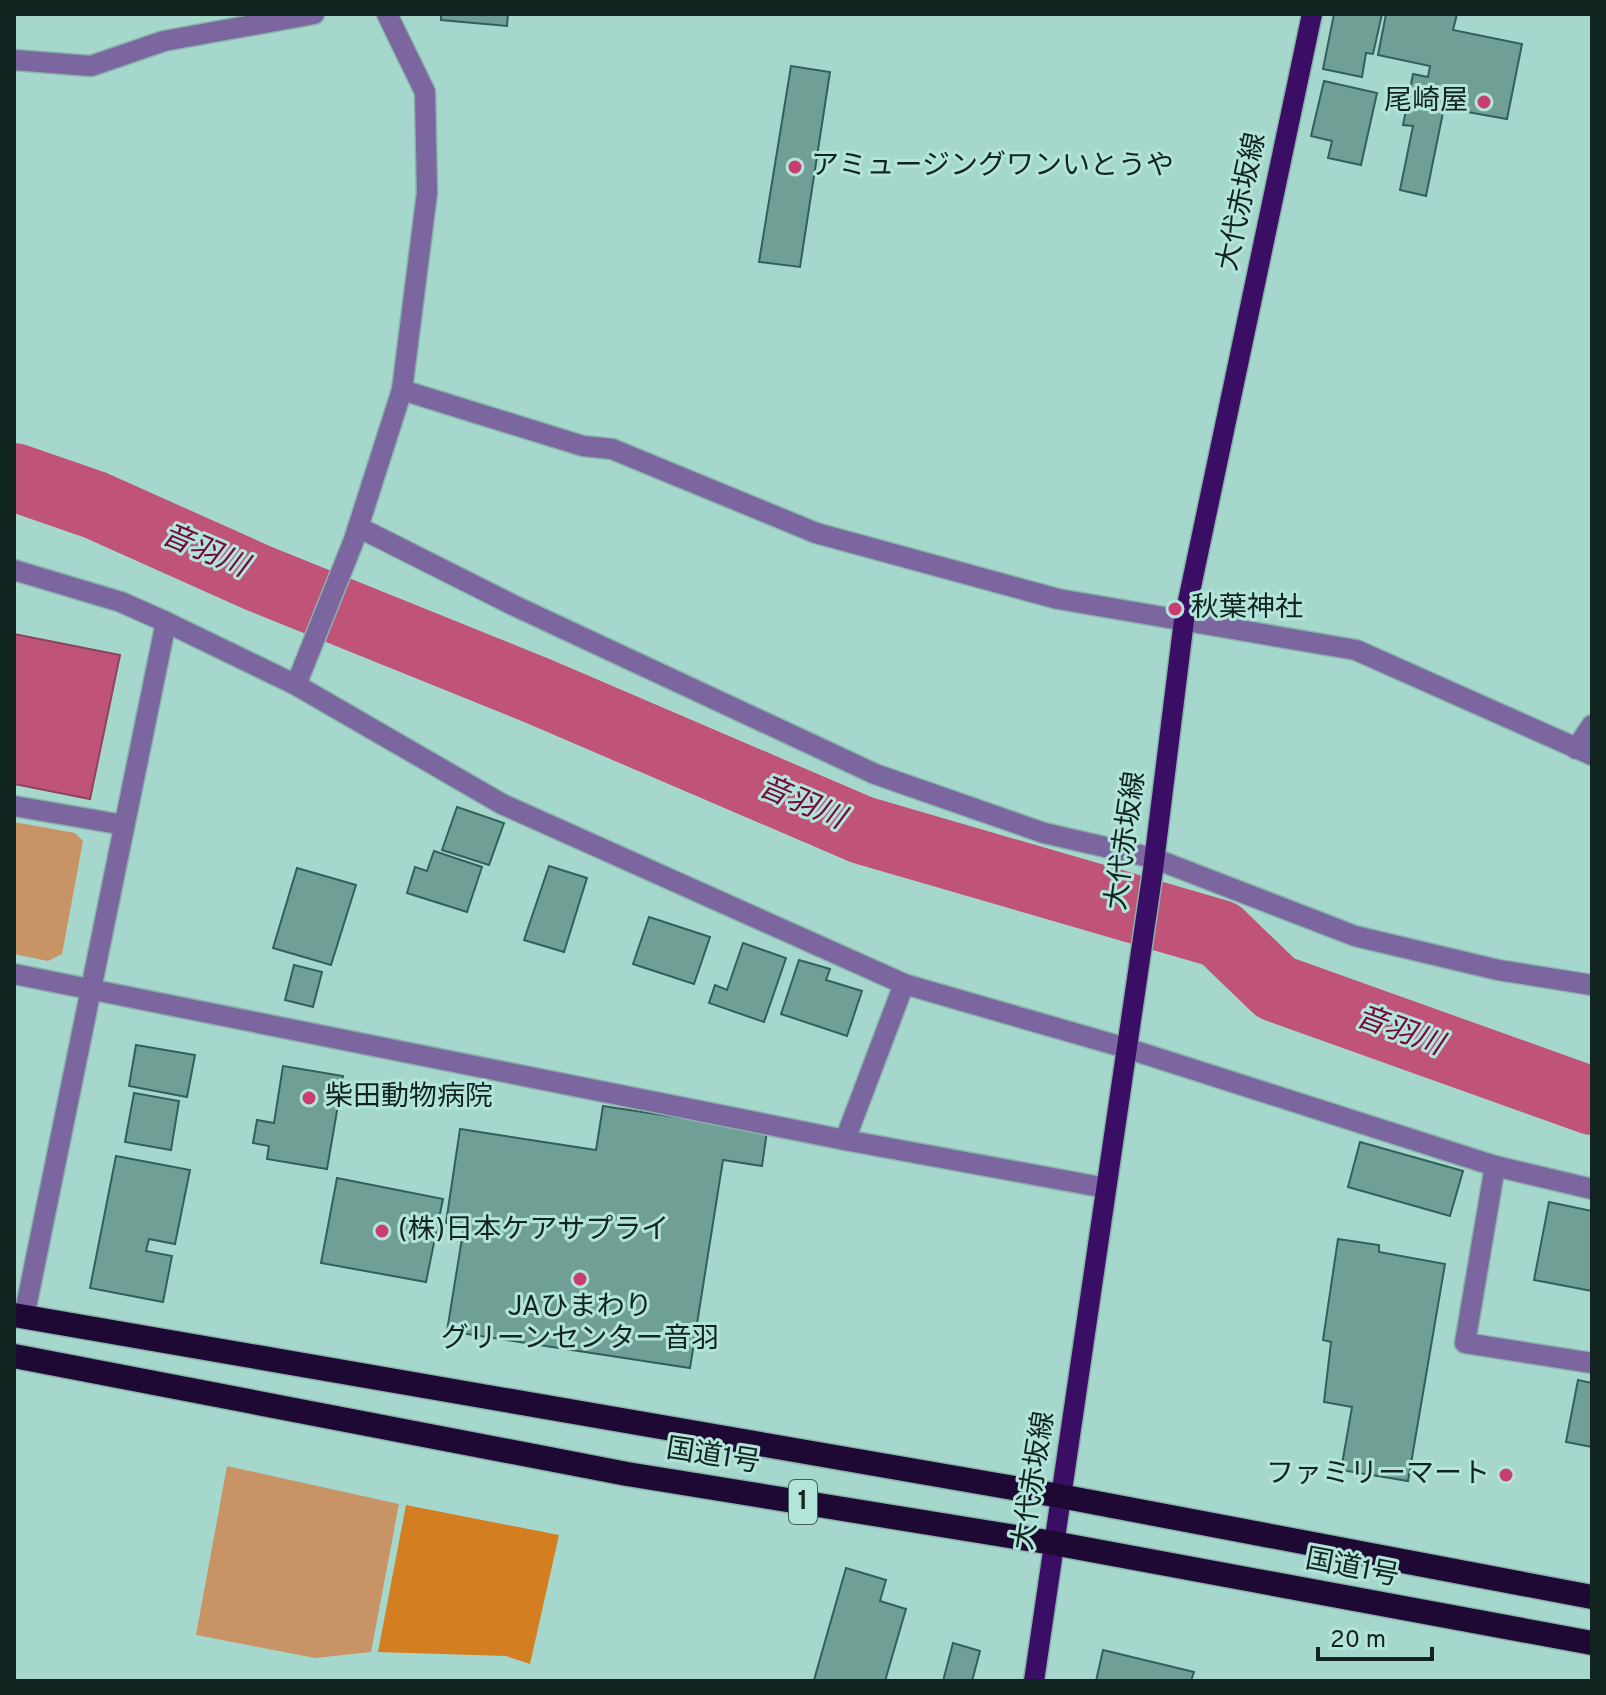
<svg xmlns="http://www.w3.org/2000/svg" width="1606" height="1695" font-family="Overpass,'Noto Sans JP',sans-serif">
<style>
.green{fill:#c99465}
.forest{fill:#d37e21}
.water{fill:#c05378;stroke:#8c455e;stroke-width:2}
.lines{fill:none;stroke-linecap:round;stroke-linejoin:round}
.river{stroke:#c05378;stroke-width:68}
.building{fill:#709f96;stroke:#336159;stroke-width:2}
.minor-casing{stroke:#88b3aa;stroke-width:23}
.major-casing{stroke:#88b3aa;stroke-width:23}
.highway-casing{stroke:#88b3aa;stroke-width:27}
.minor{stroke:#7c66a0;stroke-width:20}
.major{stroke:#3b0e65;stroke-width:20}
.highway{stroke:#1e0935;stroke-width:24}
.poi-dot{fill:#c83d72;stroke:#b3e4da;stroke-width:3}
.labels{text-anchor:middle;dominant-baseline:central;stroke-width:6;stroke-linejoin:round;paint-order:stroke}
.shield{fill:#b3e4da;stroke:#425e58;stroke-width:2}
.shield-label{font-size:26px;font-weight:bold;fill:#112420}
.poi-label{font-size:28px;fill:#112420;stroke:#b3e4da;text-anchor:start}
.street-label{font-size:28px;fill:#112420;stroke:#b3e4da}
.water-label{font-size:30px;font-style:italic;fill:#730a39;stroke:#b3e4da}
</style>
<rect width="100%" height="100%" fill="#a6d7cd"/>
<!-- green -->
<g class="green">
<path d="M14 822 75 833 83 841 62 954 48 961 14 954Z"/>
<path d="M227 1466 399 1504 371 1652 315 1658 196 1635Z"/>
</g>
<!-- forest -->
<path class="forest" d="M406 1505 559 1535 530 1664 506 1656 378 1652Z"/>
<!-- water -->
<path class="water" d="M14 634 120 655 90 799 14 784Z"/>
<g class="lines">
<!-- river -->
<path class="river" d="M14 477 95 505 258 578 538 691 862 830 1220 934 1276 988 1592 1101"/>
</g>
<!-- building -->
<g class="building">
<path d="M441 14H508L507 26 441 20Z"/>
<path d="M1334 14H1382L1373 54 1366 53 1362 77 1323 69Z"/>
<path d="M1386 14H1457L1453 30 1522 44 1507 119 1456 110 1459 95 1447 93 1426 196 1400 190 1413 126 1403 125 1413 74 1428 77 1430 66 1378 55Z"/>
<path d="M791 66 830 72 800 267 759 262Z"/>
<path d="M1324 81 1377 93 1361 165 1328 158 1332 141 1311 136Z"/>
<path d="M457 807 504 823 489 865 442 850Z"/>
<path d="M434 851 482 867 467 912 407 893 415 867 427 871Z"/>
<path d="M549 866 587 878 564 952 524 940Z"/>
<path d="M297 868 356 885 331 965 273 948Z"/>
<path d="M649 917 710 937 694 984 633 964Z"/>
<path d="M743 943 786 958 764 1022 709 1003 715 985 727 990Z"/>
<path d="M799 960 830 969 826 980 862 991 847 1036 781 1014Z"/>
<path d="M294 965 322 972 313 1007 285 1000Z"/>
<path d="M136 1045 195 1055 187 1097 129 1086Z"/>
<path d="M283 1066 343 1076 327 1169 267 1159 269 1146 253 1143 257 1120 274 1123Z"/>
<path d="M134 1093 179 1101 171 1150 125 1142Z"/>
<path d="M603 1106 767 1131 762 1166 723 1160 690 1368 447 1331 464 1226 446 1223 460 1129 596 1150Z"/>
<path d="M1360 1142 1463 1171 1450 1216 1348 1187Z"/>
<path d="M116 1156 190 1170 175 1244 149 1239 146 1251 172 1256 163 1302 90 1288Z"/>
<path d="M337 1178 443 1199 426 1282 321 1263Z"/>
<path d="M1549 1202 1592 1211V1291L1534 1280Z"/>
<path d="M1338 1239 1379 1245V1252L1445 1264 1408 1481 1341 1470 1352 1407 1324 1402 1331 1342 1323 1340Z"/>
<path d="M1578 1380 1592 1383V1447L1566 1442Z"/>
<path d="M846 1568 886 1580 880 1601 906 1609 885 1681 814 1680Z"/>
<path d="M953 1643 980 1651 972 1681H943Z"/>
<path d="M1103 1650 1194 1672 1191 1681H1096Z"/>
</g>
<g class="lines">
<defs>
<g id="minor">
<path d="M14 60 91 66 164 41 314 14"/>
<path d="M402 390 583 446 612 449 816 533 1058 599 1356 650 1592 755"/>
<path d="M358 527 515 606 875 774 1044 833 1153 858 1355 936 1498 970 1592 985"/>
<path d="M14 570 121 602 166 622 296 685 502 804 904 984 1126 1048 1495 1166 1592 1189"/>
<path d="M296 685 354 540 402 390 427 193 425 92 387 14"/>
<path d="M1576 749 1592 725"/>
<path d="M14 806 124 825"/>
<path d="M14 974 845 1140 1106 1188"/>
<path d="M845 1140 904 984"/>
<path d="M1495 1166 1465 1343 1592 1363"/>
<path d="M24 1317 166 622"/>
</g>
<path id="major" d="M1034 1681 1153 870 1184 620 1312 14"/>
<g id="highway">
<path d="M14 1315 1060 1496 1592 1597"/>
<path d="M14 1356 627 1474 1053 1543 1592 1643"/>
</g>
</defs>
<!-- minor casing -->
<use href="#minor" class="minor-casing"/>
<!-- major casing -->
<use href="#major" class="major-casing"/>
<!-- highway casing -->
<use href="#highway" class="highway-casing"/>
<!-- minor -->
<use href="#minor" class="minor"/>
<!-- major -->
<use href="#major" class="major"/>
<!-- highway -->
<use href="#highway" class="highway"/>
</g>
<!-- markers -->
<g class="poi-dot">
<circle cx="1484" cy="102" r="8"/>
<circle cx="795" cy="167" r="8"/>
<circle cx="1175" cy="609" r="8"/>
<circle cx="309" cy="1098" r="8"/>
<circle cx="382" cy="1231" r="8"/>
<circle cx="580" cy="1279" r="8"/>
<circle cx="1506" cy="1475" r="8"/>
</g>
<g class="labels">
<!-- shield labels -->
<rect class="shield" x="789" y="1480" width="28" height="44" rx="6"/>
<g class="shield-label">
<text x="803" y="1502">1</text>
</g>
<!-- poi labels -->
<g class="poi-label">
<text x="1468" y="102" text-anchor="end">尾崎屋</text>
<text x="811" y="167">アミュージングワンいとうや</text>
<text x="1191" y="609">秋葉神社</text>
<text x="325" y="1098">柴田動物病院</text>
<text x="398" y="1231">(株)日本ケアサプライ</text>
<text x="580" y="1308" text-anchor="middle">JAひまわり<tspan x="580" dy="32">グリーンセンター音羽</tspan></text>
<text x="1490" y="1475" text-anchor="end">ファミリーマート</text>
</g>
<!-- street labels -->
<g class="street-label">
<text transform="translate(1243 202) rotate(-78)">大代赤坂線</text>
<text transform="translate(1127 841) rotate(-82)">大代赤坂線</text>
<text transform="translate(713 1457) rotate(9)">国道1号</text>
<text transform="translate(1035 1481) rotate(-81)">大代赤坂線</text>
<text transform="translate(1352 1569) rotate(11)">国道1号</text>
</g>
<!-- water labels -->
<g class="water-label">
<text transform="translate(204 552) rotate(23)">音羽川</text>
<text transform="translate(801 804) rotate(23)">音羽川</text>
<text transform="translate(1399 1032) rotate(20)">音羽川</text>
</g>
</g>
<!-- border -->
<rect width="1606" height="1695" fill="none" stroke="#112420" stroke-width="32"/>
<!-- scale -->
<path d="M1318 1647v12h114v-12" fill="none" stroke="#112420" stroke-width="4"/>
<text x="1330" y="1647" font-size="24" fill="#112420" stroke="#b3e4da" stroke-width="6" paint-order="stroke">20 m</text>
</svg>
